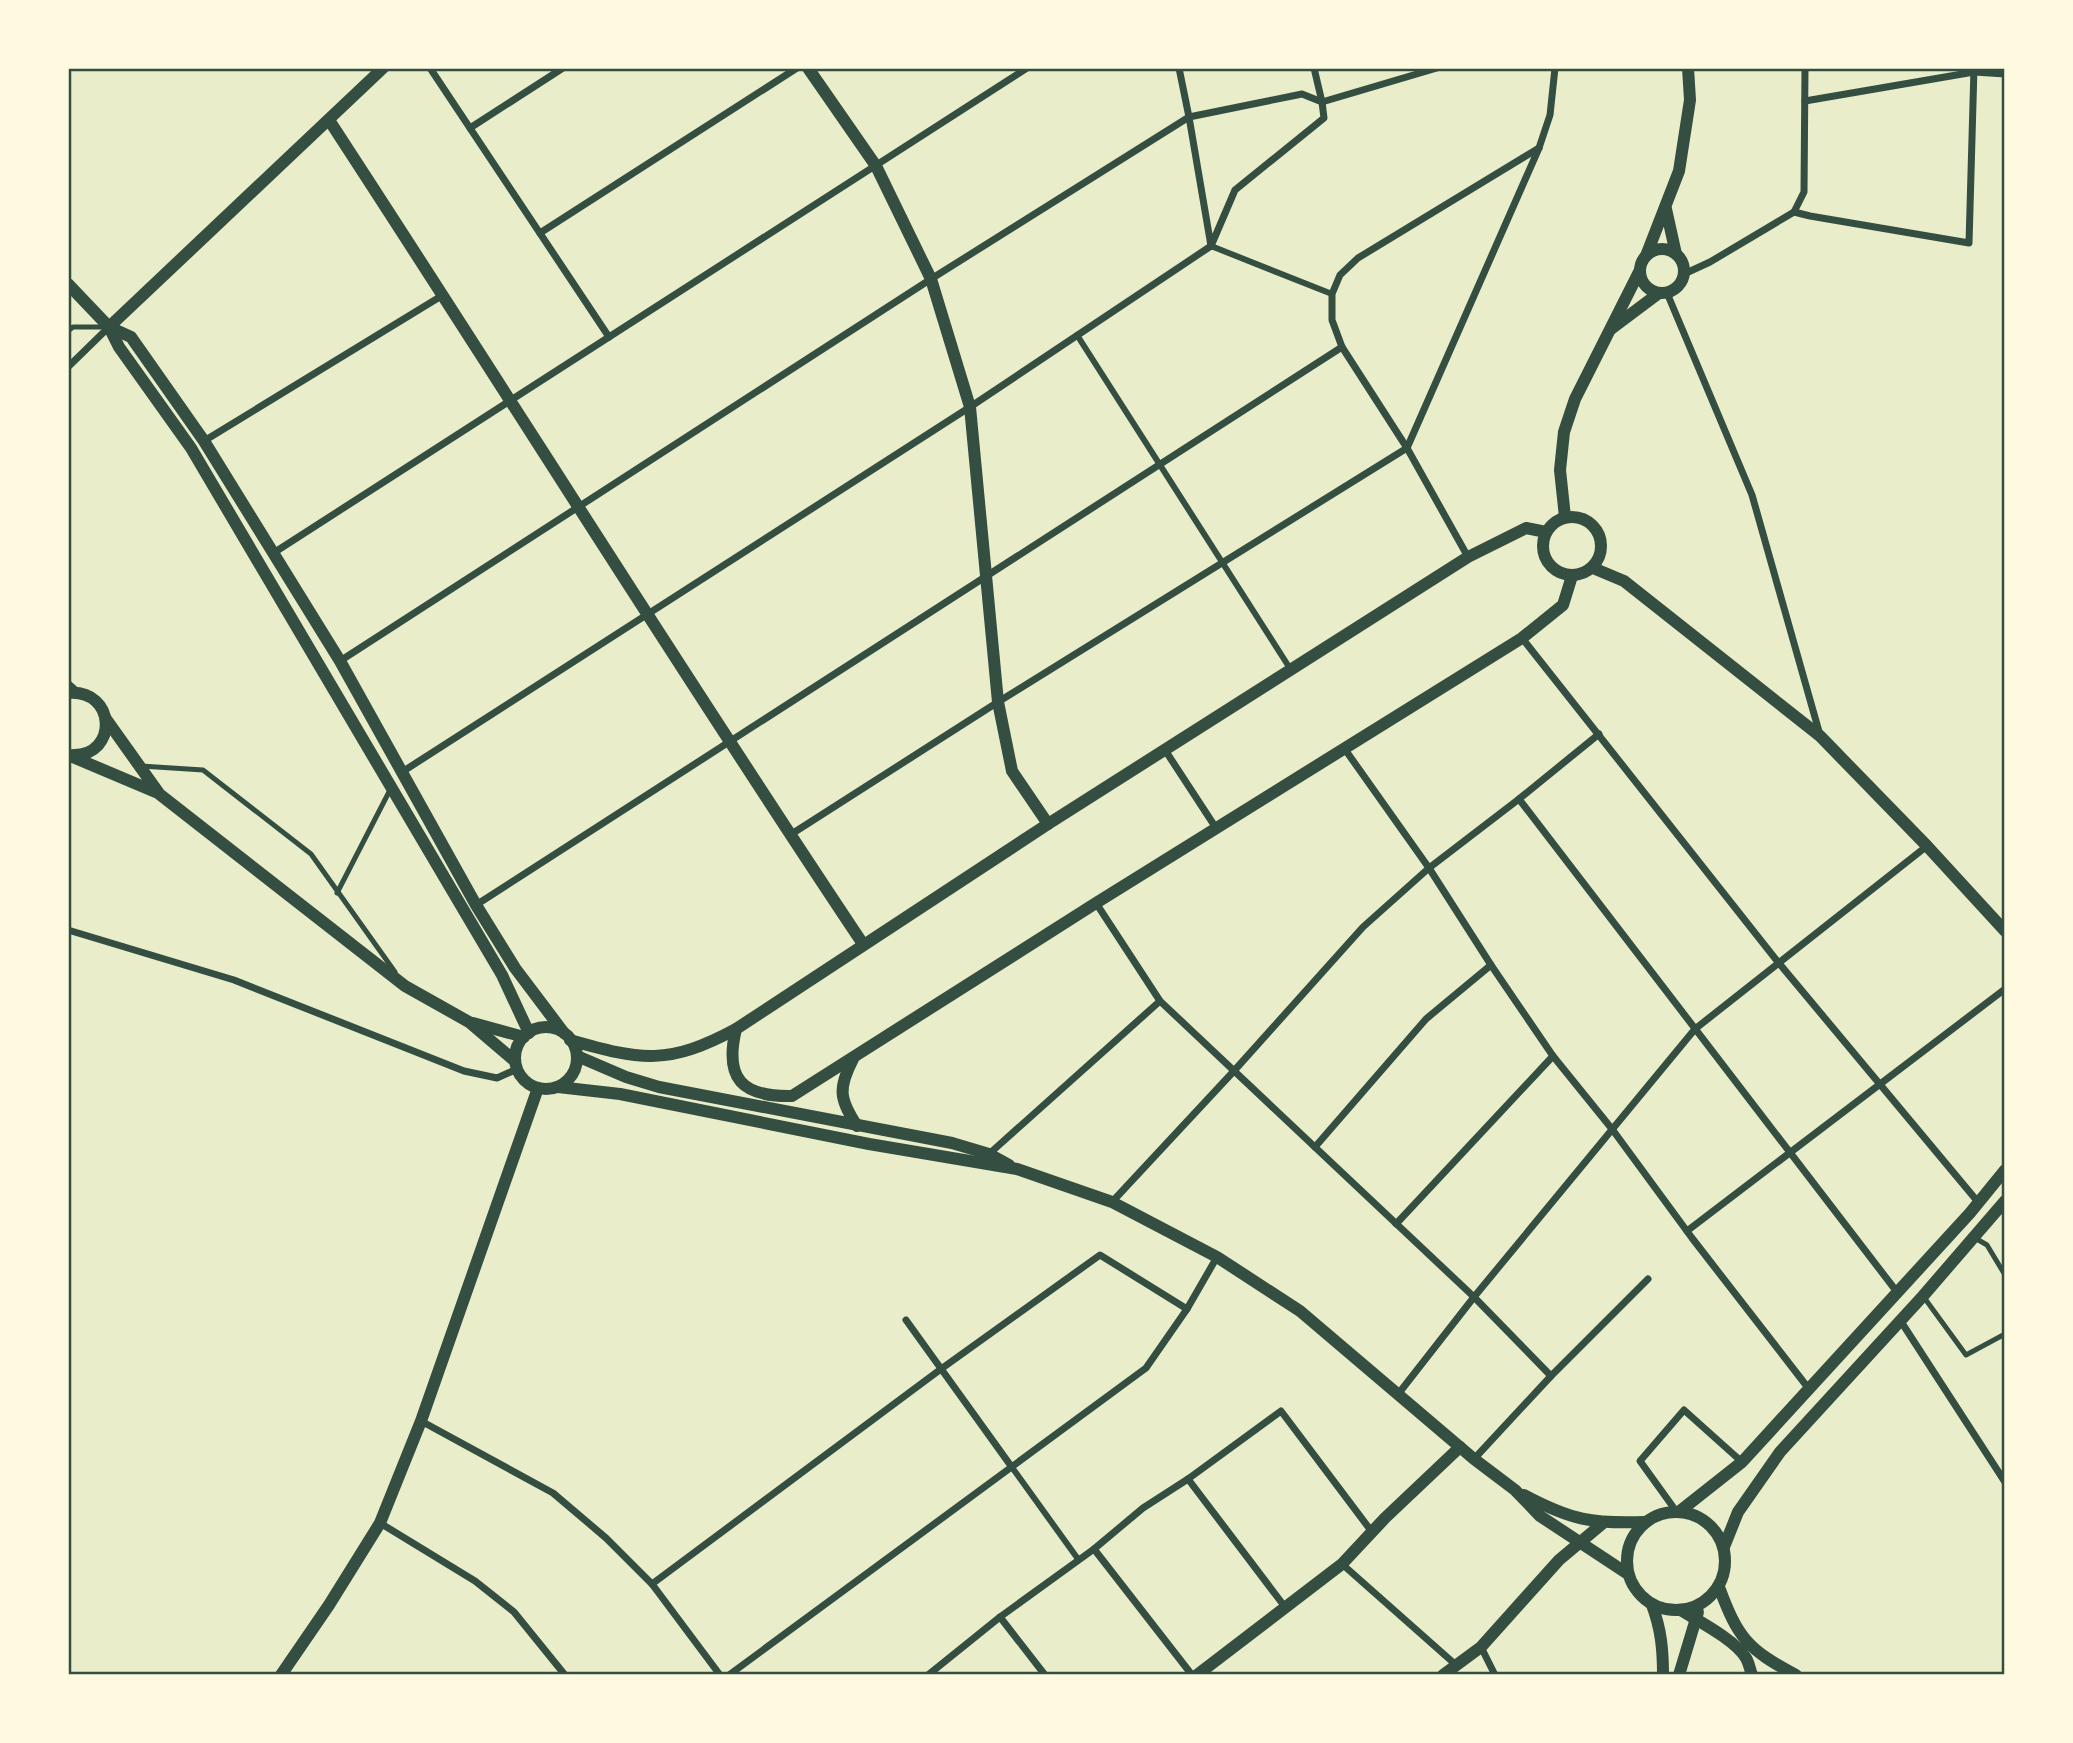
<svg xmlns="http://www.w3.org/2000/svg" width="2073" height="1743" font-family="'Noto Serif',serif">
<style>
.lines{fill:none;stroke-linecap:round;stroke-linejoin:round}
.service{stroke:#344e41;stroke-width:5}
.pedestrian{stroke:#344e41;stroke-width:6}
.minor{stroke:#344e41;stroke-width:7}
.tertiary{stroke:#344e41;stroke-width:12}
.neatline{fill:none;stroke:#344e41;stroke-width:2.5}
</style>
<rect width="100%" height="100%" fill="#e9edc9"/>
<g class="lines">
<!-- service -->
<g class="service">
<path d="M68 331 73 327H105"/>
<path d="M68 682 77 690"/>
<path d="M141 766 203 770 311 854 395 972"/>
<path d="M337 893 390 790"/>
<path d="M1975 1238 1987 1245 2005 1275"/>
<path d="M1923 1296 1966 1355 2005 1334"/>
</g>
<!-- pedestrian -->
<g class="pedestrian">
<path d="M1211 246 1332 294"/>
<path d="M1077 335 1291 670"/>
<path d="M1011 1466 1078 1559"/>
</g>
<!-- minor -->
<g class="minor">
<path d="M430 68 609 337"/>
<path d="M1314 68 1322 102 1437 68"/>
<path d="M1302 94 1322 102 1324 118 1235 190 1211 246 1189 117Z"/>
<path d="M1805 101 1974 72 2005 74"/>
<path d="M470 128 563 68"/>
<path d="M1794 212 1804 192 1805 68"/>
<path d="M540 233 797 68"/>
<path d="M1684 274 1710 262 1794 212 1810 216 1969 243 1974 68"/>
<path d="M1667 293 1752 495 1820 735"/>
<path d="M68 367 109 327"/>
<path d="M204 441 443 295"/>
<path d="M275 552 1027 68"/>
<path d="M1468 557 1407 448 1539 148 1550 115 1555 68"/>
<path d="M1522 638 1778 962 1978 1202"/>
<path d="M340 661 931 279 1189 117 1179 68"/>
<path d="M1344 748 1429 868 1491 965 1553 1056 1612 1129 1692 1238 1809 1389"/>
<path d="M1165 750 1216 828"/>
<path d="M402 772 970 407 1211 246"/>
<path d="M1519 799 1897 1292"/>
<path d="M790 835 998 702 1407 448 1342 347 1332 320V294L1340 275 1358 258 1539 148"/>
<path d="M1096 903 1160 1001 1474 1297 1551 1376"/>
<path d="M476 905 1342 347"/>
<path d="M68 930 234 980 464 1071 497 1078 517 1069"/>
<path d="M1315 1147 1426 1019 1491 965"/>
<path d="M989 1154 1160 1001"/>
<path d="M1112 1202 1233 1072 1363 927 1429 868 1519 799 1599 734"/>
<path d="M1396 1224 1553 1056"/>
<path d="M1687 1231 2005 989"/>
<path d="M906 1320 1011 1466"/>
<path d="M1900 1320 2005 1482"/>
<path d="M1399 1393 1474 1297 1695 1029 1927 846"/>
<path d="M421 1421 553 1493 606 1538 652 1584 720 1675"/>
<path d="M1474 1459 1551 1376 1648 1279"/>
<path d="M1188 1479 1285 1607"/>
<path d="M1676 1511 1640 1461 1684 1410 1742 1462"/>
<path d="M380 1523 475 1581 514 1612 565 1675"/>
<path d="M1094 1549 1192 1675"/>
<path d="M1342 1564 1456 1665"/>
<path d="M652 1584 941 1369 1100 1255 1187 1309"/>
<path d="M1000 1617 1045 1675"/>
<path d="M1481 1647 1495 1675"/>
<path d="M729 1675 1146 1368 1187 1309 1217 1257"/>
<path d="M928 1675 1000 1617 1094 1549 1143 1508 1188 1479 1281 1411 1372 1532"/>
</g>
<!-- tertiary -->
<g class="tertiary">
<path d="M808 68 876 166 931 279 970 407 998 702 1012 771 1048 824"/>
<path d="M329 120C508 394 681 672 863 944"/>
<path d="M1666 209 1676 254"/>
<circle cx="1662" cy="271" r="22"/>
<path d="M1646 256 1679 171 1690 100 1688 68"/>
<path d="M68 284 109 327 119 347 191 448 502 975 529 1033"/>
<path d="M109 327 131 337 204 441 340 661 476 905 515 968 564 1033"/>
<path d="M109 327 383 68"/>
<path d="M1611 329 1659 293"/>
<circle cx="1572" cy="546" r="29"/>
<path d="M1565 517 1560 470 1564 432 1575 399 1640 270"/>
<path d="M1546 532 1526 528 1468 557 1048 824 736 1029C724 1079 742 1097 792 1096L1096 903 1522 638 1563 605 1572 576"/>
<path d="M1593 568 1624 581 1820 736 1927 846 2005 931"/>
<path d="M68 693C117 689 118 756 73 755"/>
<path d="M106 719 158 792"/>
<path d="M68 755 158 793 405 986 469 1022 515 1061"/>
<path d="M473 1023 524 1037"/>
<circle cx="546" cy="1058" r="31"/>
<path d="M570 1040C642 1061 669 1065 736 1029"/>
<path d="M577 1056 626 1077 659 1087 952 1143 989 1154 1009 1165"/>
<path d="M853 1059C838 1088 839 1099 857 1126"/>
<path d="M558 1087 620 1094 869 1144 1017 1169 1112 1202 1217 1257 1300 1311 1474 1459 1515 1490 1540 1516 1628 1574"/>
<path d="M1524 1495C1571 1520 1592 1524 1645 1522"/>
<path d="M1680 1511 1742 1462 1970 1213 2005 1170"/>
<circle cx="1676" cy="1561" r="49"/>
<path d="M1724 1547 1738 1512 1780 1452 1923 1296 2005 1201"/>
<path d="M1719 1587C1738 1638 1747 1649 1796 1675"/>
<path d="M1652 1605C1661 1629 1663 1649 1663 1675"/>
<path d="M1682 1611C1700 1622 1735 1640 1746 1658 1749 1663 1750 1670 1752 1675"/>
<path d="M281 1675 329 1605 380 1523 421 1421 538 1088"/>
<path d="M1197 1675 1342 1564 1385 1518 1460 1447"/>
<path d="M1443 1675 1481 1647 1559 1560 1602 1524"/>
<path d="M1679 1675 1698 1612"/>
</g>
</g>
<!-- border -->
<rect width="2073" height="1743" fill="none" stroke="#fefae0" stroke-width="140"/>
<rect x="70" y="70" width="1933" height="1603" class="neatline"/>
</svg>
